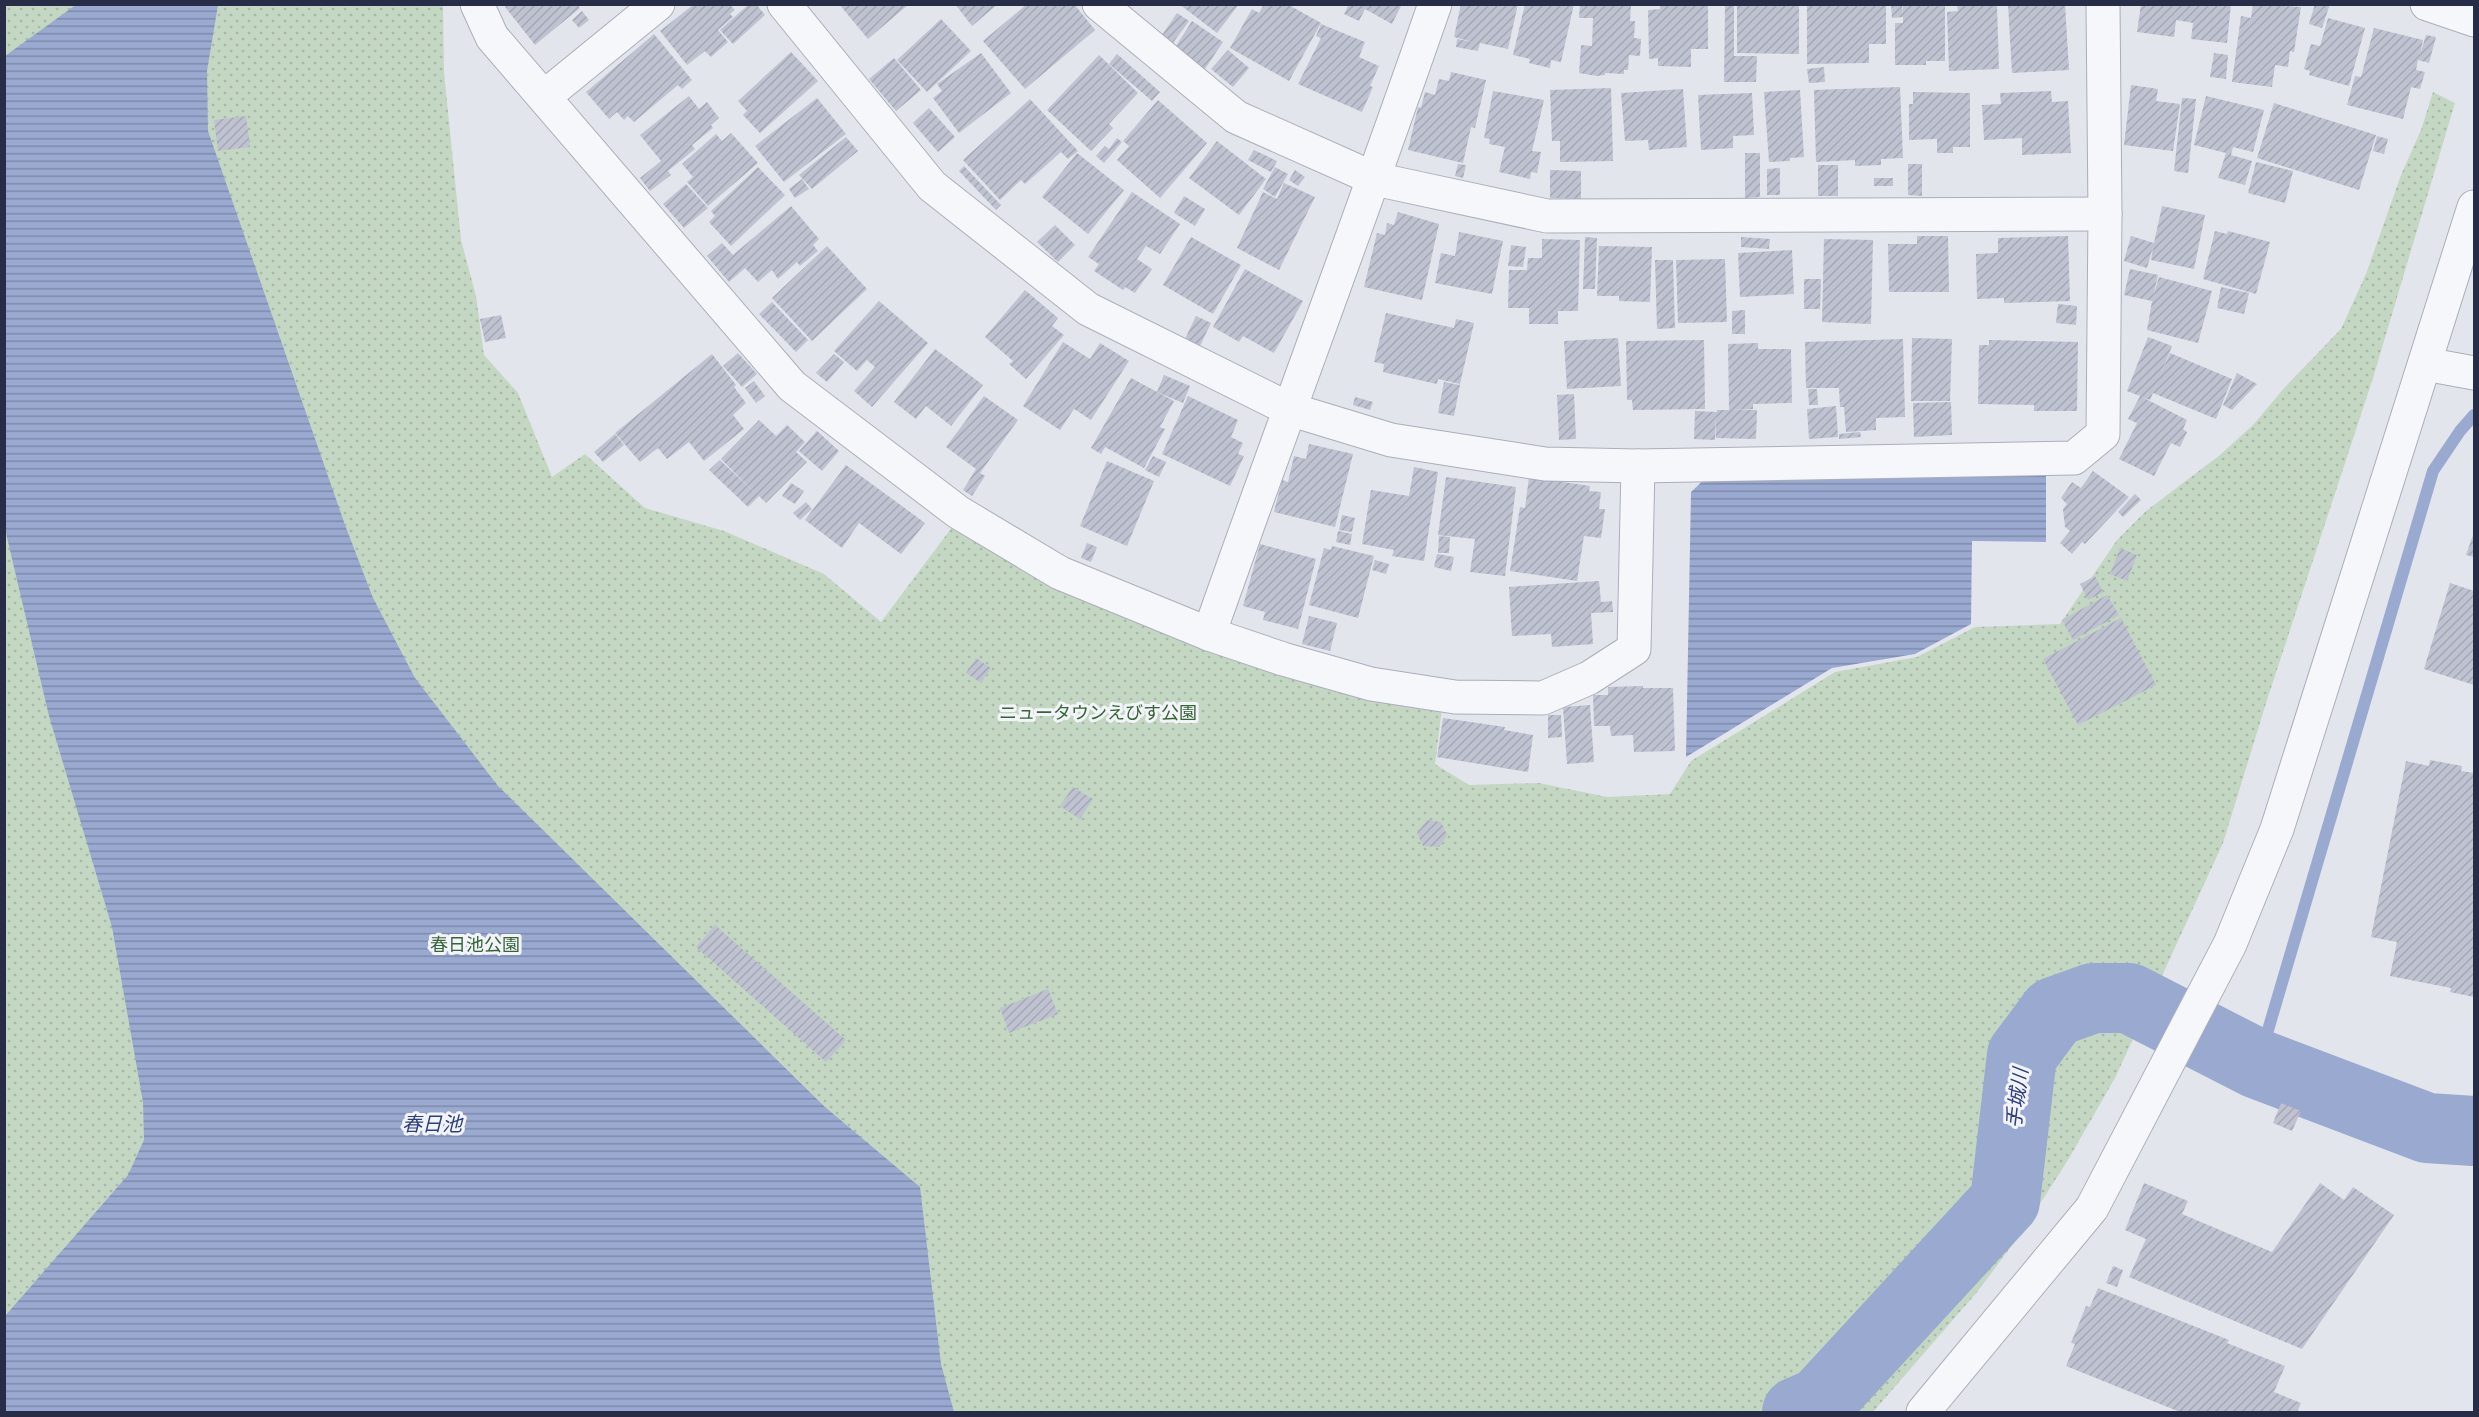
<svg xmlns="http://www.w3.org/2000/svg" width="2479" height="1417" font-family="'PT Sans Narrow','Noto Sans JP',sans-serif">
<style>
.grass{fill:url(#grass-dots)}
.water{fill:url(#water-rules)}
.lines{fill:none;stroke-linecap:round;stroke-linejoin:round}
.stream{stroke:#9aa9d0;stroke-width:12}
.river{stroke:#9aa9d0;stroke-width:70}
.building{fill:url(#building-hatch)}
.minor-casing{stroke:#abaebb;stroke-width:35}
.minor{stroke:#f6f7fa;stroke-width:33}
.labels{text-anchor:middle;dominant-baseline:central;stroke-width:6;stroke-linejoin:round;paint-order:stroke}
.park-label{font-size:18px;fill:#346536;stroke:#f3f4f9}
.water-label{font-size:20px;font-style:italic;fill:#2d4080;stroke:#f3f4f9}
</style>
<defs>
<pattern id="grass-dots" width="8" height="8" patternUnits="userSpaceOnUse" patternTransform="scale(1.5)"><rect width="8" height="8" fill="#c4d7c3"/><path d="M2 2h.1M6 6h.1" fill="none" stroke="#a8b9a9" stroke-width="1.8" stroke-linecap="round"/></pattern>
<pattern id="water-rules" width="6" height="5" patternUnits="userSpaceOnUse" patternTransform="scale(1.5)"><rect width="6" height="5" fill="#9aa9d0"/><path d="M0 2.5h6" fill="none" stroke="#7e8aab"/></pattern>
<pattern id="building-hatch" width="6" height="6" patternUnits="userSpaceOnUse" patternTransform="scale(1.5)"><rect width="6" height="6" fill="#bfc2d0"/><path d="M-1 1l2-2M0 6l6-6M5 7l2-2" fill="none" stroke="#a4a7b4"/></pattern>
</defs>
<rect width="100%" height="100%" fill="#e3e5ed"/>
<!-- grass -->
<path class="grass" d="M5 5H443L444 72 461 240 476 296 484 355 518 393 552 477 585 454 645 508 724 531 824 574 881 622 959 518 1057 579 1443 701 1435 764 1469 785 1539 783 1607 797 1670 794 1691 761 1835 672 1917 657 1975 627 2060 624 2117 540 2146 511 2220 455 2254 424 2285 387 2341 329 2366 274 2401 175 2421 130 2433 92 2455 103 2373 378 2267 700 2223 843 2115 1078 2068 1160 2022 1232 1978 1291 1873 1412H5Z"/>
<!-- water -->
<g class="water">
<path d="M77 4 218 5 207 71 208 131 345 525 373 598 415 678 498 786 825 1107 920 1187 941 1364 954 1412H5V1316L128 1175 144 1140 143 1102 112 927 49 716 5 529V56Z"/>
<path d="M2046 465V542L1972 541 1971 624 1915 654 1832 668 1686 757 1691 492 1712 472Z"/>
</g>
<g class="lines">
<!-- stream -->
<path class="stream" d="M2258 1064 2433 471 2460 431 2474 415"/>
<!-- river -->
<path class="river" d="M1797 1412 1820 1402 2005 1201 2022 1055 2054 1012 2093 998H2129L2258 1064 2427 1128 2474 1131"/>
</g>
<!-- building -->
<g class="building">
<path d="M508 4H577L580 8 535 45 505 7Z"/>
<path d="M749 4H756L765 15 733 44 720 30Z"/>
<path d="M839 4H909L868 39Z"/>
<path d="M955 4H998L972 26Z"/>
<path d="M1027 4H1074L1095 30 1025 89 983 41Z"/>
<path d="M1179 4H1239L1217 33Z"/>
<path d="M1264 4H1287L1321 23 1289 81 1230 48 1252 9 1259 13Z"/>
<path d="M1349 4H1402L1392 24 1365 9 1359 21 1344 14Z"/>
<path d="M1461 4H1518L1508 49 1480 43 1478 51 1456 47 1457 39 1473 42 1454 37Z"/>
<path d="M1525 4H1574L1561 62 1551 60 1550 68 1529 63 1530 59 1513 55Z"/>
<path d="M1580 4 1631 5 1630 21H1635L1634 38 1641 39 1640 56 1629 55 1628 70H1624V74L1605 73V75L1597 76 1579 73 1581 45 1592 46 1593 18H1579Z"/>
<path d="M1660 4H1708V49H1691V67L1658 66V58L1649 59 1648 10 1660 9Z"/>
<path d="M1725 4H1734V56H1757L1756 82H1724Z"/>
<path d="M1737 4H1799V54L1737 53Z"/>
<path d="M1891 4H1902V15L1903 4H1945V61H1926V65H1895V23H1903V17L1892 18Z"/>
<path d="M2008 4H2065L2069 70 2012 73Z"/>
<path d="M2141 4H2231L2227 43 2191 39 2193 23 2176 20 2174 37 2137 32Z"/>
<path d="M2253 4 2301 7 2294 52 2290 51 2288 67 2275 65 2272 87 2232 82 2241 16 2251 18Z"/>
<path d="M2315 4H2330L2322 28 2309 24Z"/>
<path d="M693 5H730L735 10 730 14 733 17 718 30 728 42 711 57 705 51 687 65 660 31Z"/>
<path d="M1807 5H1886V44H1869V63L1807 64Z"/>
<path d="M1957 5H1997L1999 69 1949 71 1947 12 1958 11Z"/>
<path d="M582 11 589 20 579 28 572 20Z"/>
<path d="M1177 13 1189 21 1173 43 1162 35Z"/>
<path d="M2328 18 2365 28 2349 86 2309 75 2310 71 2304 69 2311 44 2320 46Z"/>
<path d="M941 19 971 51 927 92 897 60Z"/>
<path d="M1192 21 1223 42 1205 69 1174 49Z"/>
<path d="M1321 24 1365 42 1359 57 1379 66 1370 86 1373 87 1362 112 1298 84 1321 38 1316 36Z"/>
<path d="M2374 28 2423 40 2420 55 2426 35 2436 37 2429 63 2418 60 2416 70 2425 72 2420 89 2411 87 2403 119 2347 105 2355 76 2361 77Z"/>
<path d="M654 34 692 80 682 89 678 85 634 122 628 116 624 120 617 112 609 119 586 92Z"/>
<path d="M1228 50 1249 68 1233 87 1211 69Z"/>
<path d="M791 52 818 81 760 133 743 115 747 111 738 101Z"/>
<path d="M981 53 1011 93 959 133 933 98 942 91 937 84Z"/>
<path d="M2214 53 2228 55 2226 79 2210 77Z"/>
<path d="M1117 54 1160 92 1152 101 1109 64Z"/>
<path d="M1099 55 1138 93 1109 124 1113 128 1091 151 1047 110Z"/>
<path d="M894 58 921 90 896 111 869 79Z"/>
<path d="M1824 67 1825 82 1809 83 1807 69Z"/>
<path d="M1451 72 1486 80 1475 128 1471 127 1463 163 1408 150 1418 107 1421 108 1425 92 1435 95 1439 79 1449 81Z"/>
<path d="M2131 85 2158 89 2156 101 2180 104 2173 151 2124 145Z"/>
<path d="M1900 87 1903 158 1881 159V165L1855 166V160L1816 162 1814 90Z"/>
<path d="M1611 88 1613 161 1560 162V141H1552L1550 90Z"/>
<path d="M1683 89 1687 147 1649 150 1648 140 1625 141 1621 93Z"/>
<path d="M1800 90 1804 157 1790 158V161L1769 162 1764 92Z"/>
<path d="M1493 91 1544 100 1532 151 1541 152 1537 173 1531 172 1530 179 1499 172 1505 147 1489 144 1490 139 1484 138Z"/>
<path d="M2051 91 2052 102 2068 101 2071 153 2022 155V138L1984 140 1982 105 2001 104 2000 93Z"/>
<path d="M1913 92 1970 93V147H1953V153H1937V139L1909 140V104H1913Z"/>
<path d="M1752 93 1754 135 1733 136V148L1701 150 1698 95Z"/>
<path d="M689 96 699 109 707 102 719 118 711 125 713 128 692 145 695 149 668 171 671 175 650 191 640 178 661 161 640 135Z"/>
<path d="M2206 96 2264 110 2253 152 2233 147 2231 155 2252 161 2245 185 2218 178 2226 153 2194 145Z"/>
<path d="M817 98 846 134 784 182 755 146Z"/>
<path d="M2182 98 2196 99 2188 173 2174 171Z"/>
<path d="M1030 99 1078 151 1068 159 1061 152 1025 184 1021 180 1000 200 963 160Z"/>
<path d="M1158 100 1207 143 1160 198 1117 160 1129 146 1123 141Z"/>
<path d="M2274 103 2376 135 2359 190 2257 158Z"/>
<path d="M929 108 955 137 938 152 913 123Z"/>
<path d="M246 116 250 147 218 151 214 120Z"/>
<path d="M731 133 758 163 708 206 687 182 693 177 682 164 716 134 722 141Z"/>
<path d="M2377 136 2388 139 2384 154 2373 151Z"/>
<path d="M846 137 858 151 812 189 799 175Z"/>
<path d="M1117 138 1122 142 1104 163 1096 156 1105 146 1109 149Z"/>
<path d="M1217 141 1266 179 1239 215 1189 178Z"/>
<path d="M1254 150 1277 161 1271 172 1248 160Z"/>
<path d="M1077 153 1124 190 1088 234 1042 197Z"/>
<path d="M1745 153H1760V197L1745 198Z"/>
<path d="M2256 162 2293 171 2285 203 2248 193Z"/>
<path d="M1458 164 1466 165 1463 178 1455 176Z"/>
<path d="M1908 164H1922V196L1908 195Z"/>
<rect x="1818" y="165" width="20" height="31"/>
<path d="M964 166 1001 205 996 210 959 171Z"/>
<path d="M758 167 785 195 731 246 709 222 715 216 711 211Z"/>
<path d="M1275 167 1288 174 1275 197 1263 189Z"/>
<path d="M1780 168V195H1767V169Z"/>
<path d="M1295 170 1305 177 1298 186 1289 180Z"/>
<path d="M1550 170 1581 171V199L1550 198Z"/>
<rect x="1874" y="178" width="19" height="8"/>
<path d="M802 179 809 189 795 198 789 189Z"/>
<path d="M1284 183 1315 197 1279 270 1237 248 1263 192 1277 199Z"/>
<path d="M686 184 708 208 684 228 663 204Z"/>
<path d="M1132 192 1180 224 1160 254 1146 246 1137 259 1152 269 1135 293 1125 287 1123 290 1094 271 1099 264 1088 257Z"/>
<path d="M1184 196 1205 209 1195 226 1174 213Z"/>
<path d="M791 206 819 239 813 245 818 251 800 266 797 262 778 279 772 270 758 282 745 268 729 282 707 256 722 243 733 255Z"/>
<path d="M2162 206 2205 215 2194 269 2151 260 2153 247 2147 268 2124 261 2131 236 2154 243Z"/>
<path d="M1398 212 1439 224 1422 300 1364 287 1377 233 1385 235 1387 223 1394 225Z"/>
<path d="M1055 225 1075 245 1058 262 1037 242Z"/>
<path d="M2215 231 2227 234 2228 231 2270 242 2256 294 2203 279Z"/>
<path d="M1459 232 1503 241 1492 294 1435 283 1441 253 1455 256Z"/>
<path d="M1917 236H1948L1949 292H1889L1888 244H1917Z"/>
<path d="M2068 236 2070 301 2004 303V298L1977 299 1976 254 1998 253V238Z"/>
<path d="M1191 237 1241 265 1213 314 1163 285Z"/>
<path d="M1585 237 1597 238 1595 289H1583Z"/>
<path d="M1741 237 1770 239 1769 249 1741 247Z"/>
<path d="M1542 239 1580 240 1578 311H1558V324H1529V308H1508L1509 270H1527L1528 258H1542Z"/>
<path d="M1824 239 1873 240 1871 324 1822 322Z"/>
<path d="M1511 245 1526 247 1523 267 1508 266Z"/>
<path d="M827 246 867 289 812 341 772 298Z"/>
<path d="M1599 246 1652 247 1650 302 1619 301V296H1597Z"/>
<path d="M1792 250 1794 294 1740 297 1738 253Z"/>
<path d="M1725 259 1727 322 1678 323 1676 260Z"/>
<path d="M1655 260H1673L1675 328 1657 329Z"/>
<path d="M1245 269 1303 301 1274 353 1243 336 1239 342 1213 327Z"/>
<path d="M2130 269 2158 275 2153 297 2159 277 2212 291 2198 343 2147 330 2152 301 2124 295Z"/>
<path d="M1804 279H1821L1820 309H1804Z"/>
<path d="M2221 287 2249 293 2244 314 2217 308Z"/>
<path d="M1025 290 1058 318 1052 326 1064 335 1026 379 1009 364 1013 361 985 337Z"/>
<path d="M879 301 928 343 872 407 854 391 875 367 867 360 857 371 834 351Z"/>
<path d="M772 302 808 340 796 352 759 314Z"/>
<path d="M2058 304 2077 306 2076 325 2056 323Z"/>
<path d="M1745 310V334H1732V311Z"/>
<path d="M1386 313 1454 328 1456 319 1474 323 1460 384 1438 379 1437 384 1383 372 1384 364 1374 362Z"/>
<path d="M501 315 506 338 485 342 480 319Z"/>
<path d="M1196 316 1211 323 1200 346 1185 339Z"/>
<path d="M2148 337 2172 346 2160 376 2170 353 2232 379 2216 419 2153 393 2150 400 2142 397 2187 420 2183 429 2187 432 2180 447 2171 443 2154 476 2119 459 2137 423 2128 419 2140 396 2127 391Z"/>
<path d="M1618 338 1621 386 1567 389 1564 341Z"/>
<path d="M1912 338 1952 339 1950 401H1911Z"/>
<path d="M1903 339 1905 417 1876 418V430L1846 432 1844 407H1840L1839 388H1806L1805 342Z"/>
<path d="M1704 340 1705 409 1633 410 1632 400H1627L1626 341Z"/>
<path d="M1989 340 2078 342 2077 411H2034V405L1978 404 1979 345H1989Z"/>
<path d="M1063 342 1090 359 1100 343 1129 361 1091 420 1074 409 1060 430 1023 406Z"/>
<path d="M1758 343V349H1791L1792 403 1753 404V409H1731L1757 410 1756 439 1716 438V415L1715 440 1694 439 1695 411 1717 412V410H1729L1728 344Z"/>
<path d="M935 349 983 385 951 426 926 406 916 419 894 402Z"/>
<path d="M738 353 757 374 742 387 723 366Z"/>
<path d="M712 354 736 385 734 387 746 403 733 415 744 429 704 461 689 442 667 459 658 448 640 462 615 433Z"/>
<path d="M834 354 844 362 827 382 816 373Z"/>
<path d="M2237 373 2257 384 2232 410 2223 405Z"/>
<path d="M1164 375 1190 386 1183 403 1157 392Z"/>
<path d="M1131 378 1174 401 1160 427 1165 429 1144 468 1105 447 1101 454 1091 448Z"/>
<path d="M754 381 765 396 756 403 745 388Z"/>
<path d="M1444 382 1460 385 1454 416 1438 413Z"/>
<path d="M1808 389H1817L1818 405H1809Z"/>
<path d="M1574 394 1576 439 1559 440 1557 395Z"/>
<path d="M984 396 1018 420 980 473 985 476 972 496 963 490 976 469 946 447Z"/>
<path d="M1188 396 1238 420 1231 437 1243 443 1238 454 1244 456 1230 486 1162 454Z"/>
<path d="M1355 397 1373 402 1370 410 1353 405Z"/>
<path d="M1951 402 1952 435 1914 437 1913 403Z"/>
<path d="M1836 406 1838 437 1809 439 1807 409Z"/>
<path d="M759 420 776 436 787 425 805 442 796 452 807 462 766 503 759 496 748 507 709 470 720 460 753 491 721 459Z"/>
<path d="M817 431 839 451 822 471 799 451Z"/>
<path d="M1860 432 1861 437 1839 439V434Z"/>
<path d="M615 434 624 445 603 462 594 452Z"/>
<path d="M1309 444 1353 454 1335 527 1274 512 1282 480 1288 482 1294 456 1306 459Z"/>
<path d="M1153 456 1166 462 1159 477 1145 470Z"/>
<path d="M1107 461 1154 481 1127 546 1080 526Z"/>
<path d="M846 465 925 523 901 554 859 523 842 548 805 520Z"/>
<path d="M1414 467 1438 472 1424 561 1392 556 1394 550 1362 544 1371 490 1409 496Z"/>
<path d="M2093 471 2129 497 2085 544 2082 542 2072 554 2060 543 2070 531 2065 527 2063 509 2067 504 2061 498 2072 482 2081 488Z"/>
<path d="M1446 477 1516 487 1505 576 1470 572 1475 539 1438 535Z"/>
<path d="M1529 477 1590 486 1589 491 1601 492 1599 509H1605L1601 538 1584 536 1577 581 1510 571 1520 507 1525 508Z"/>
<path d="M791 483 804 491 795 504 782 496Z"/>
<path d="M2135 494 2141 500 2123 517 2118 512Z"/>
<path d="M806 502 812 509 800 520 793 513Z"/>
<path d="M1342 515 1355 518 1352 532 1339 530Z"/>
<path d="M1338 531 1352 534 1350 545 1336 542Z"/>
<path d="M2474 532V557L2466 555Z"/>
<path d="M1439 536 1450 537 1449 553H1438Z"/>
<path d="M1087 543 1097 547 1091 562 1081 558Z"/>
<path d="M1260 544 1316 559 1298 629 1263 620 1265 612 1243 606Z"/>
<path d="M1332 546 1374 556 1358 618 1309 605 1324 548 1331 550Z"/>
<path d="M2120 548 2137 555 2127 581 2110 574Z"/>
<path d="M1437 554 1454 557 1451 571 1434 567Z"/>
<path d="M1375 560 1389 564 1386 574 1372 570Z"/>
<path d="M2095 576 2103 592 2088 600 2080 584Z"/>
<path d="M1599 581 1601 602 1612 601 1613 612 1591 613 1593 644 1552 647 1551 634 1512 636 1509 587Z"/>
<path d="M2450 583 2474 591V685L2424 669Z"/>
<path d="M2107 595 2119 615 2073 640 2062 620Z"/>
<path d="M1309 616 1337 623 1330 651 1302 644Z"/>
<path d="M2121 618 2156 685 2078 725 2043 659Z"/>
<path d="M976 658 991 668 981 683 966 673Z"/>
<path d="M1643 686V688H1673L1675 751 1634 752 1633 735 1611 736 1610 726H1594L1593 695H1608V687Z"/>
<path d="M1590 705 1594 762 1567 764 1563 707Z"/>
<path d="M1548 715H1561L1562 737 1548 738Z"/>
<path d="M1443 718 1505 727 1504 730 1533 735 1528 772 1437 757Z"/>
<path d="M2430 760 2462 766 2461 771 2474 773V997L2450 992 2451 988 2390 976 2397 942 2371 937 2406 761 2429 766Z"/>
<path d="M1073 787 1093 799 1080 819 1060 806Z"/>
<path d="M1427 820 1441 822 1447 835 1439 847 1423 846 1417 833Z"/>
<path d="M715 925 846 1040 826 1062 696 947Z"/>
<path d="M1048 989 1058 1014 1009 1033 1000 1008Z"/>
<path d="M2281 1103 2301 1111 2292 1131 2273 1123Z"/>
<path d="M2144 1183 2188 1201 2182 1214 2272 1252 2320 1183 2344 1200 2353 1187 2394 1215 2302 1349 2129 1277 2146 1239 2125 1230Z"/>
<path d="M2113 1266 2123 1270 2117 1287 2106 1283Z"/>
<path d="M2098 1288 2229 1340 2227 1343 2285 1366 2274 1392 2301 1403 2297 1412H2180L2066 1366 2075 1344 2071 1343 2086 1306 2090 1307Z"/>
</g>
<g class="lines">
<defs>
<g id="minor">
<path d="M477 4 492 37 792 386 958 512 1060 573 1209 634 1283 659 1371 684 1455 697 1543 698 1589 678 1634 649 1638 466"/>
<path d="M784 4 932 186 1088 309 1289 409 1391 440 1545 464 1638 466 2074 458 2103 434 2105 214 2103 4"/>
<path d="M1099 4 1236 117 1375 179 1547 216 2105 214"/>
<path d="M2427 4 2474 20"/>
<path d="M544 97 658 4"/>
<path d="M2425 364 2474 373"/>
<path d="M1209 634C1283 424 1362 215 1435 4"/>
<path d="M1923 1412 2092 1208 2230 944 2277 829 2474 207"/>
</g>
</defs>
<!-- minor casing -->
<use href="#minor" class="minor-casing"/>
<!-- minor -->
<use href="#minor" class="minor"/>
</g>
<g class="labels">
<!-- park labels -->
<g class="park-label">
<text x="1098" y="712">ニュータウンえびす公園</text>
<text x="475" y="944">春日池公園</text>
</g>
<!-- water labels -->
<g class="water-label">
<text transform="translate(2017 1098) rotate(-83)">手城川</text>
<text x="432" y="1124">春日池</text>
</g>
</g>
<!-- border -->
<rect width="2479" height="1417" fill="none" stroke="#282d47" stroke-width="12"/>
</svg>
